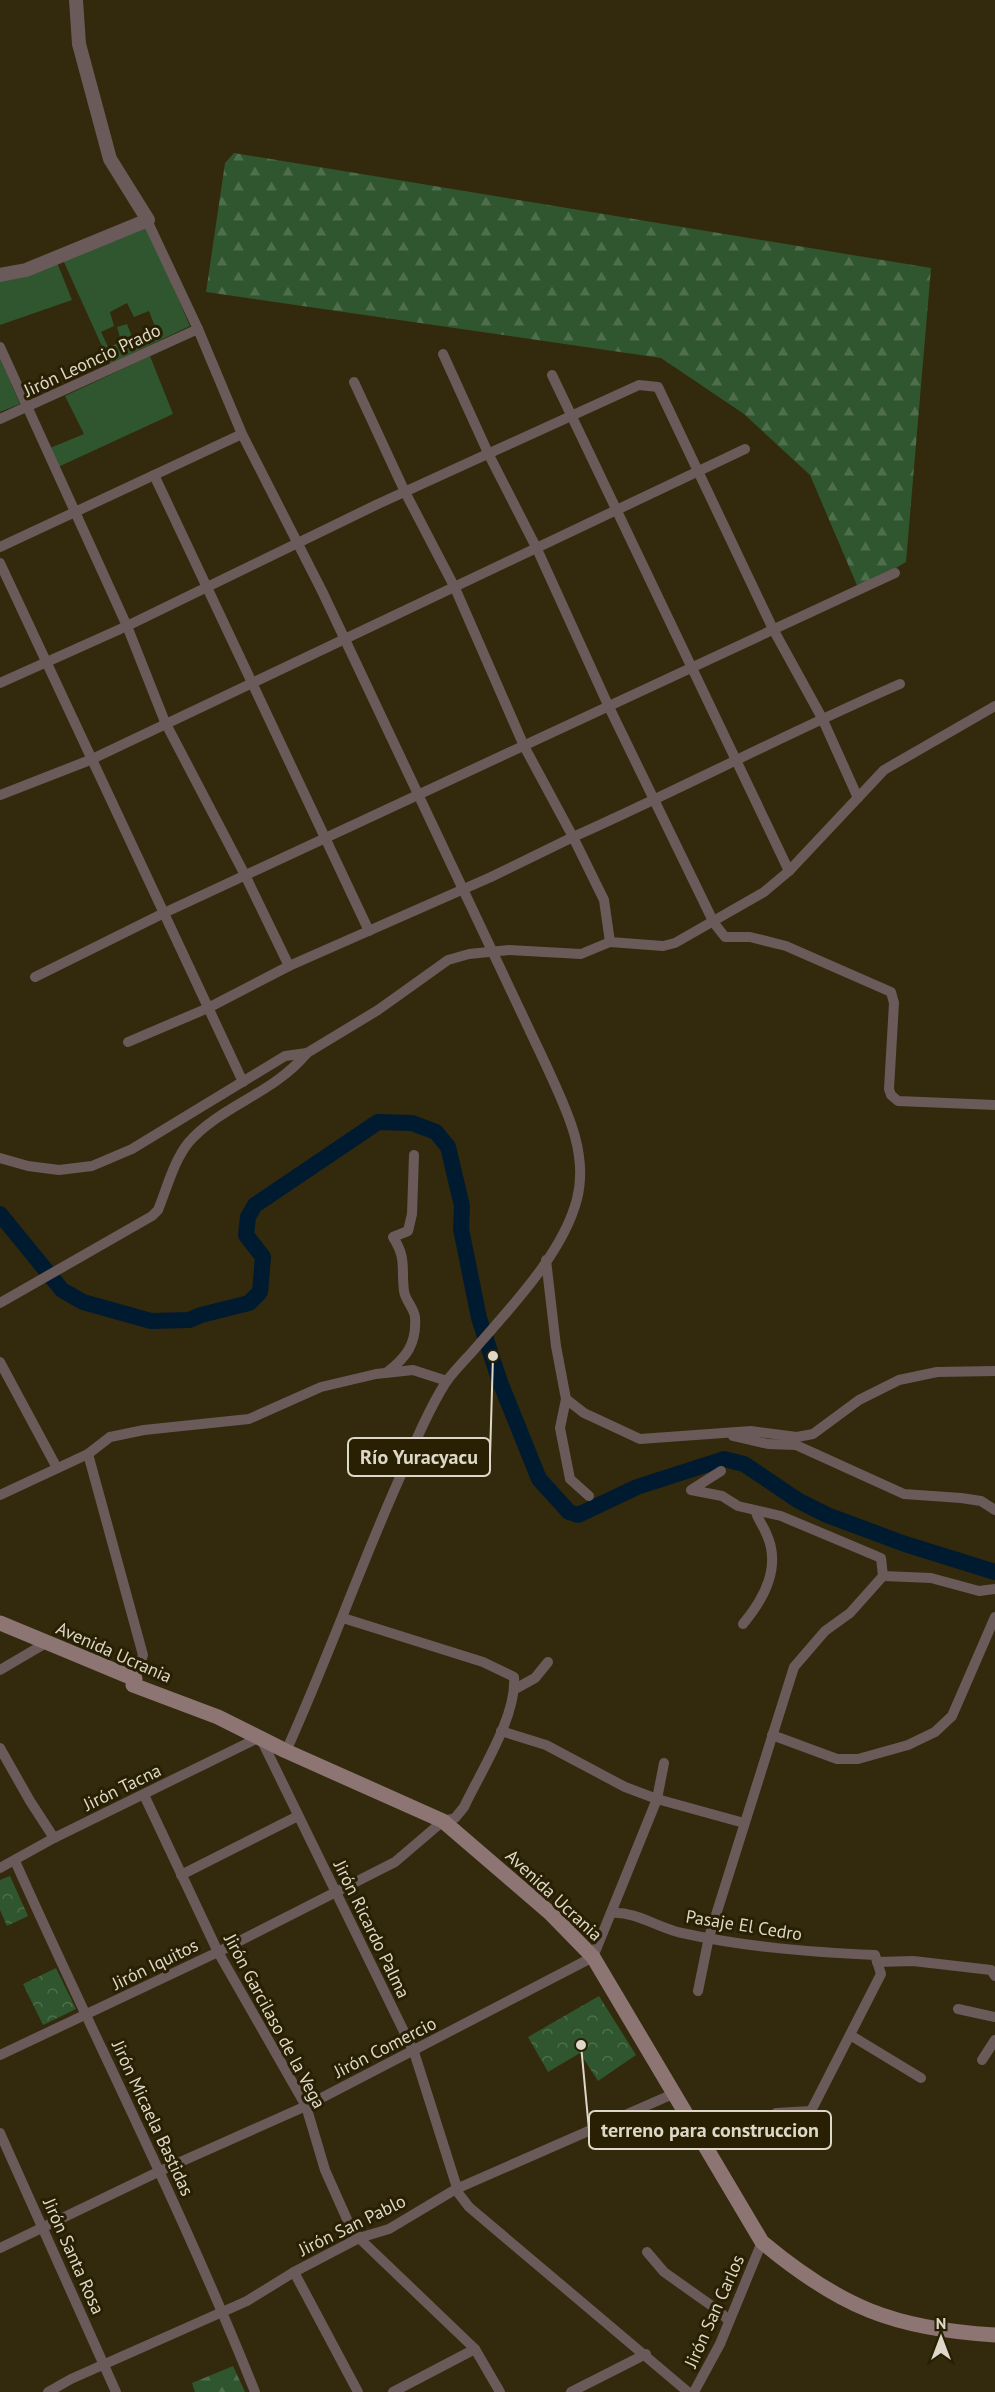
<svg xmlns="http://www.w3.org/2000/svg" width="995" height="2392" font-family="'PT Sans',sans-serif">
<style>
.grass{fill:#30562f;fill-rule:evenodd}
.forest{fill:url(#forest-firs)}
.park{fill:url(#park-crowns)}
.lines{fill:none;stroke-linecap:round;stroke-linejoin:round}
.river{stroke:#001b30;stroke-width:16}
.minor{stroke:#6a5a59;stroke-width:10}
.tertiary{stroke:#6a5a59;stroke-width:14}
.secondary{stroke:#8d7573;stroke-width:15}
.labels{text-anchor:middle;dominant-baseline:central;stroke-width:6;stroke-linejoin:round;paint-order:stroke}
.street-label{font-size:18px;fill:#ded8c8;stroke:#292004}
.leader{fill:none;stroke:#ded8c8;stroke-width:2}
.callout-dot{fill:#ded8c8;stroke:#292004;stroke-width:2}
.callout{fill:#292004;stroke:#ded8c8;stroke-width:2}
.callout-label{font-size:20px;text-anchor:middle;font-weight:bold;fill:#ded8c8}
</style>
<defs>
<pattern id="forest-firs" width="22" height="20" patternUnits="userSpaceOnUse" patternTransform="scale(1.5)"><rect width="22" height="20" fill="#30562f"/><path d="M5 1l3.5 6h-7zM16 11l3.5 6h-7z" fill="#4e6e4c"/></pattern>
<pattern id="park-crowns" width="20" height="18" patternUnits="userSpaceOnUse" patternTransform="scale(1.5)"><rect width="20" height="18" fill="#30562f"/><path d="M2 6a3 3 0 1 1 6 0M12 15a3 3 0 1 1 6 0" fill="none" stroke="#4e6e4c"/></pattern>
</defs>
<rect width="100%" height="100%" fill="#33290d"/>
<!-- grass -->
<g class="grass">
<path d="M146 225 190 326 110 364 63 260ZM127 303 134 317 149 311 157 332 134 342 127 324 117 327 121 341 110 347 111 353 101 332 114 326 110 312Z"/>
<path d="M56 260 72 300 0 325V276Z"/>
<path d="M150 356 173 414 58 467 50 448 84 434 65 396Z"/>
<path d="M0 359 20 404 0 412Z"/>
</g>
<!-- forest -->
<g class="forest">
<path d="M234 153 931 268 906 562 859 590 810 475 744 414 661 358 206 292 225 163Z"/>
<path d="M233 2366 245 2392H195L192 2383Z"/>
</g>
<!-- park -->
<g class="park">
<path d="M10 1876 28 1916 7 1926 0 1910V1880Z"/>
<path d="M56 1968 76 2009 43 2025 23 1984Z"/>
<path d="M599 1996 636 2055 598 2081 580 2053 548 2072 528 2037Z"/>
</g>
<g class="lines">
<!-- river -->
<path class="river" d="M0 1214 62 1290 83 1302 151 1321 189 1320 201 1315 249 1303 260 1292 263 1257 246 1235 248 1217 255 1205 378 1122 412 1123 436 1132 448 1147 462 1206 461 1229 479 1318 500 1382 539 1479 569 1512 578 1515 637 1487 724 1459 744 1464 799 1501 827 1515 905 1544 995 1572"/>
<!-- minor -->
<g class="minor">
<path d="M144 214 198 329 242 434 322 591 546 1065C565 1107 589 1152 577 1199 563 1254 509 1309 473 1351 464 1361 454 1371 446 1382 426 1414 412 1450 397 1484 358 1572 326 1663 286 1751"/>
<path d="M0 347 127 626 165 722 245 875 289 966"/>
<path d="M443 354 489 455 537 549 608 705 714 923 725 937H750L786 946 891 992 894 1003 889 1089 891 1095 898 1101 995 1105"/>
<path d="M552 375 789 871"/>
<path d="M354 382 405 492 455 588 524 746 573 837C683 788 789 732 900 684"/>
<path d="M0 419 198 329"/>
<path d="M154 475 369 931"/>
<path d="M0 547 242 434"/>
<path d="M0 563 243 1082"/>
<path d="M0 683 127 626 378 504 639 385 658 387 773 629 822 718 858 798"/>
<path d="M0 795 90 760 745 449"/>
<path d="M35 977 164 913 895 573"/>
<path d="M128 1042 208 1008 289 966 491 877 573 837 604 900 610 942"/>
<path d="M0 1158 28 1166 59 1170 92 1166 132 1149 285 1056 307 1053 378 1010 448 960 469 954 509 950 581 954 610 942 663 946 675 943 764 892 789 871 884 770 995 706"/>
<path d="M546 1260 556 1346 566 1399 560 1428 570 1479 589 1496"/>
<path d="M0 1303 152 1216 158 1210C167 1188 174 1160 189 1142 222 1105 273 1094 307 1053"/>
<path d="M0 1362 57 1468"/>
<path d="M386 1373C406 1358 417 1344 415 1317 414 1308 405 1300 404 1291 401 1267 407 1259 393 1237L408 1231 412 1214 414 1155"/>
<path d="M566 1399 584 1413 640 1439 751 1431 797 1437 813 1434 859 1400 899 1380 937 1372 995 1371"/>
<path d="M733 1436 768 1444 796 1445 904 1494 961 1498 981 1501 995 1510"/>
<path d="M88 1454 143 1655 135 1679"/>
<path d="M0 1495 88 1454 110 1437 144 1430 249 1419 321 1387 376 1374 413 1370 447 1381"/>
<path d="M883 1576 931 1578 979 1591 995 1589"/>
<path d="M743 1624C764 1599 782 1566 766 1533 763 1525 758 1520 756 1512"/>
<path d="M0 1670 46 1643"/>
<path d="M515 1689 535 1678 548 1662"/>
<path d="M501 1731 546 1745 625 1787 657 1799 744 1823"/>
<path d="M772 1735 837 1759H858L908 1745 935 1732 952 1716 995 1617"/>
<path d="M0 1748 30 1801 54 1838"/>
<path d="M144 1795 218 1952 306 2106 325 2170 350 2226 359 2238 475 2349 500 2392"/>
<path d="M15 1861C94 2038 183 2211 255 2392"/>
<path d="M0 1868 54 1838 260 1737 414 2052 459 2194 469 2207 688 2392"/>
<path d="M181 1875 298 1816"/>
<path d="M611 1913C636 1911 658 1928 682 1933 745 1947 809 1952 875 1955L881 1974 811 2111 776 2113"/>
<path d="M877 1962 913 1961 991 1970 995 1976"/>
<path d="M698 1991 709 1937 794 1667 825 1631 850 1613 883 1576 881 1558 781 1516 738 1506 722 1496 691 1490 721 1471"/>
<path d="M958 2009 995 2017"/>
<path d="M850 2035 921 2078"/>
<path d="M0 2055 218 1952 395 1862 443 1821 455 1818 464 1807C481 1771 517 1716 514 1677L483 1662 343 1618"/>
<path d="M982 2060 995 2040"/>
<path d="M0 2133 116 2392"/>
<path d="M0 2248 160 2171 306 2106 593 1957 657 1799 664 1763"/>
<path d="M647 2252 664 2272 719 2311 729 2321"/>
<path d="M294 2272 358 2392"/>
<path d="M48 2392 71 2379 247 2301 294 2272 359 2238 389 2229 456 2189 673 2094"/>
<path d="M393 2392 475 2349"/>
<path d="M571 2392 646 2354"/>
<path d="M694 2392 720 2344 762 2242"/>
</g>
<!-- tertiary -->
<path class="tertiary" d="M0 275 26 270 148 220 110 159 79 44 76 0"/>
<!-- secondary -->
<path class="secondary" d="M0 1623 135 1679 133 1685 218 1717 286 1751 443 1821 550 1913 593 1957 762 2242C840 2307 894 2329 995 2335"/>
</g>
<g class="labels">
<!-- street labels -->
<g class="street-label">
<text transform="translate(92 360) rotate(-25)">Jirón Leoncio Prado</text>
<text transform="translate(114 1652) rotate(24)">Avenida Ucrania</text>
<text transform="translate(122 1787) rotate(-26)">Jirón Tacna</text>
<text transform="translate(554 1895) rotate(43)">Avenida Ucrania</text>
<text transform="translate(744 1925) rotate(9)">Pasaje El Cedro</text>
<text transform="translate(372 1929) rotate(64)">Jirón Ricardo Palma</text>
<text transform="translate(155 1964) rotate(-26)">Jirón Iquitos</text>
<text transform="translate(275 2021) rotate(62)">Jirón Garcilaso de la Vega</text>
<text transform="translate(385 2047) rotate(-27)">Jirón Comercio</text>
<text transform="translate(153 2118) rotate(65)">Jirón Micaela Bastidas</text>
<text transform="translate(352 2225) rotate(-26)">Jirón San Pablo</text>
<text transform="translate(74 2256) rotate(66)">Jirón Santa Rosa</text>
<text transform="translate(714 2311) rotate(-66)">Jirón San Carlos</text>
</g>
</g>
<!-- callouts -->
<path class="leader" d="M493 1356L490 1457M581 2045L589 2130"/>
<g class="callout-dot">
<circle cx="493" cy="1356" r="6"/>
<circle cx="581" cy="2045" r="6"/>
</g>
<g class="callout">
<rect x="348" y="1438" width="142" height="38" rx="6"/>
<rect x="589" y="2111" width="242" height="38" rx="6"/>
</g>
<g class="callout-label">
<text x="419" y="1464">Río Yuracyacu</text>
<text x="710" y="2137">terreno para construccion</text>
</g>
<!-- north arrow -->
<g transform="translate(941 2338)" stroke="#292004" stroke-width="4.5" paint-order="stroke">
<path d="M0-4.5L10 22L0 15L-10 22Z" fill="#ded8c8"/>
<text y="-9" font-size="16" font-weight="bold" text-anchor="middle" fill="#ded8c8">N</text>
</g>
</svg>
